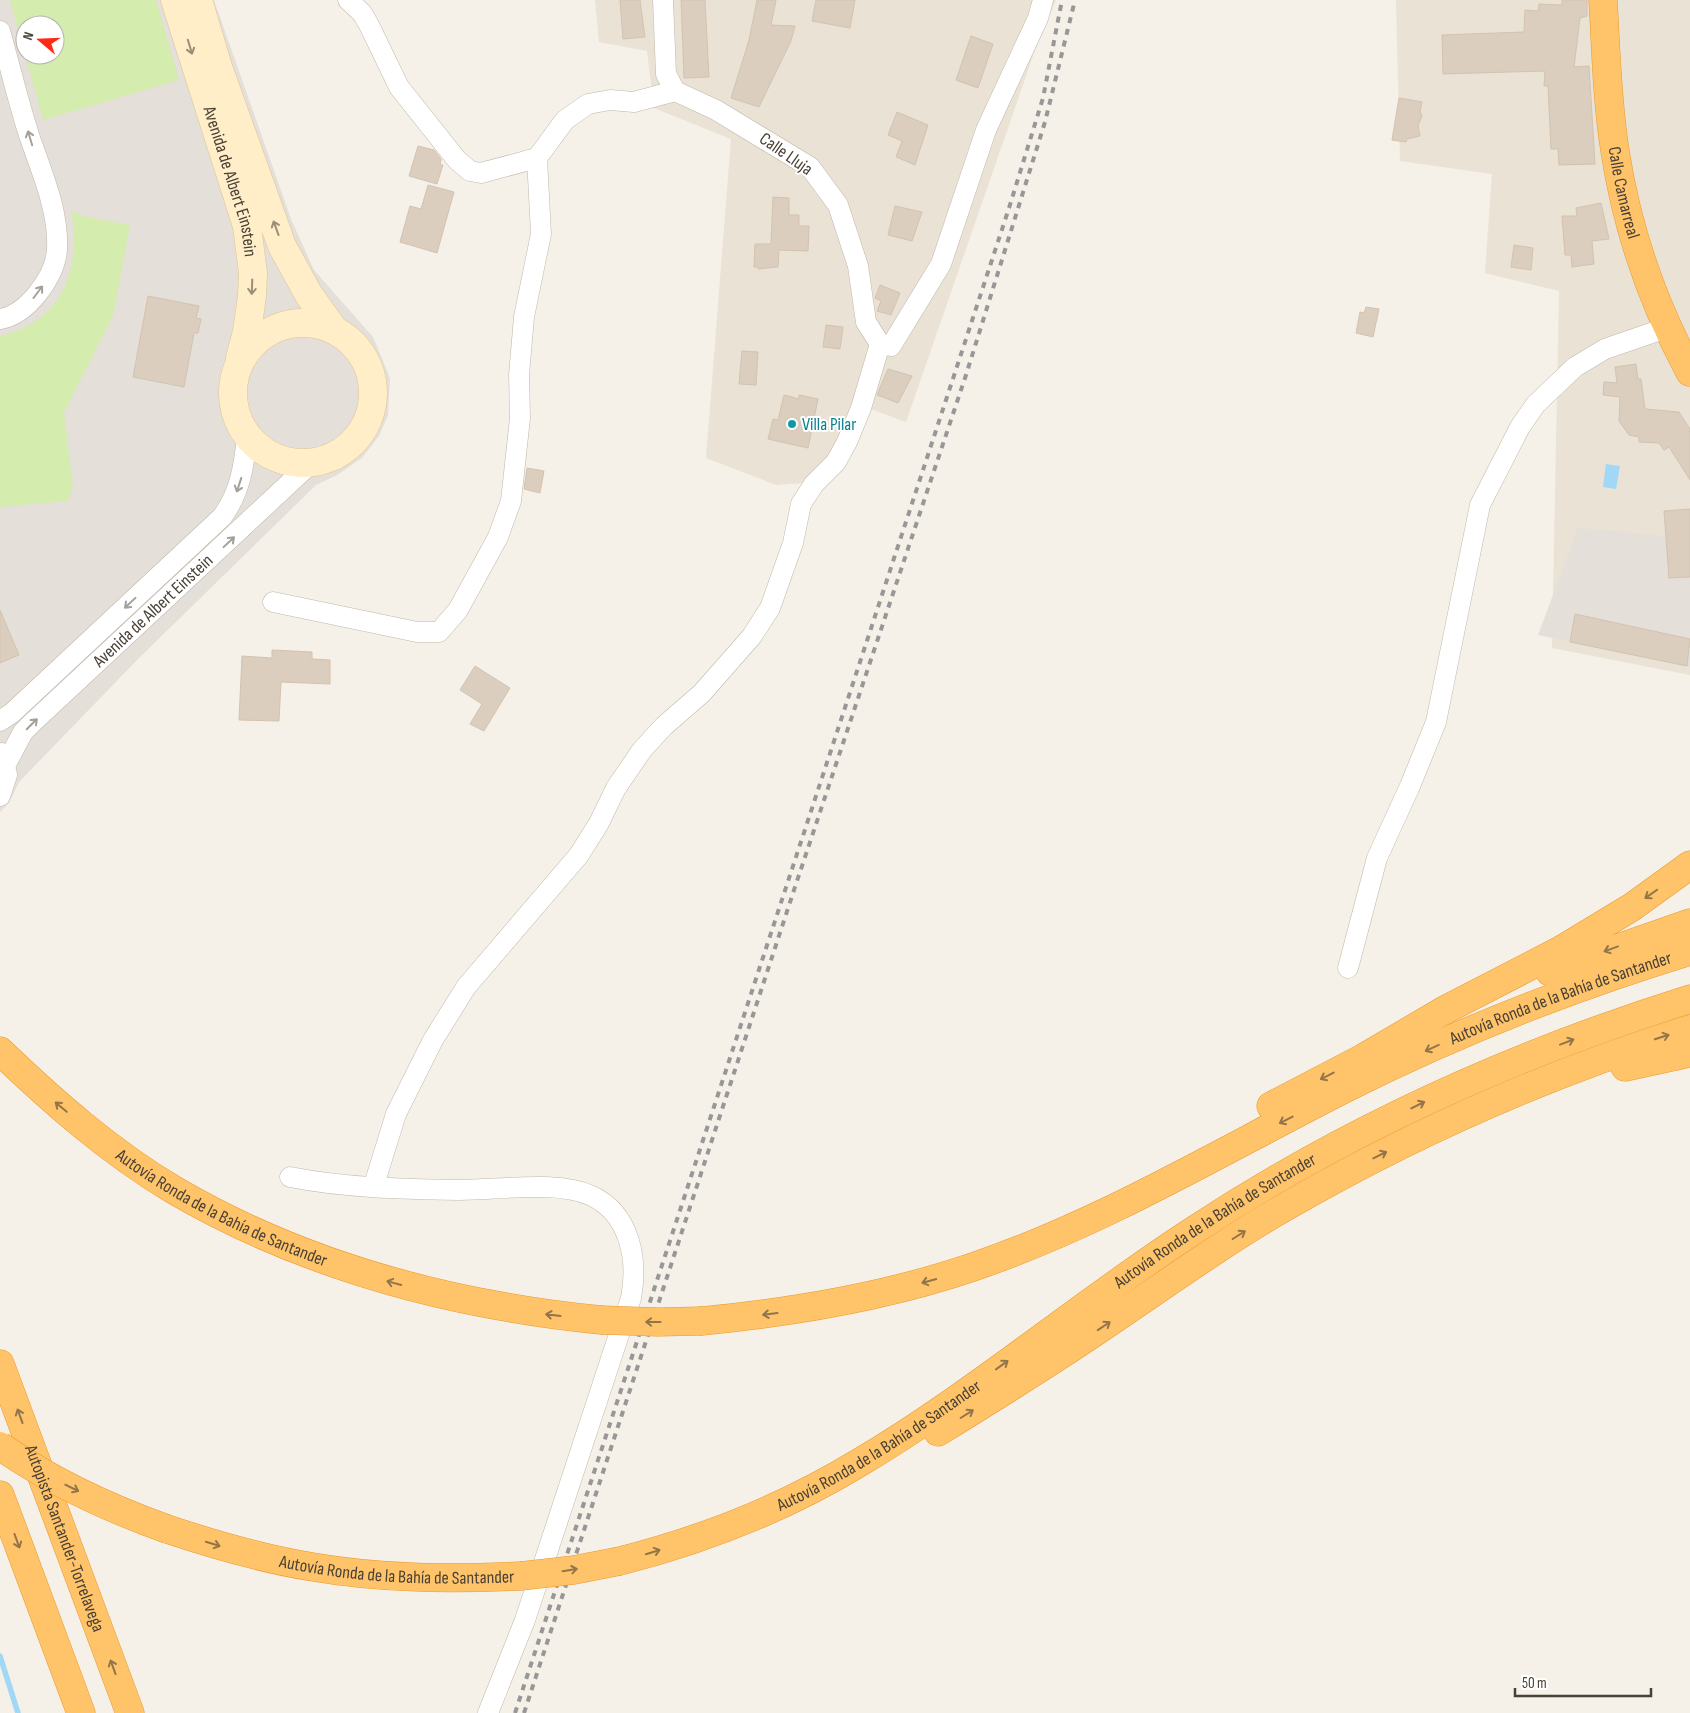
<svg xmlns="http://www.w3.org/2000/svg" width="1690" height="1713" font-family="'Sofia Sans Condensed',sans-serif">
<style>
.residential{fill:#e9e2d5}
.industrial{fill:#e4dfd9;fill-rule:evenodd}
.green{fill:#d4ecad;fill-rule:evenodd}
.water{fill:#a0d8f6}
.lines{fill:none;stroke-linecap:round;stroke-linejoin:round}
.stream{stroke:#a0d8f6;stroke-width:5.5}
.building{fill:#dbcebf;stroke:#d3c3af}
.street-casing{stroke:#c1b8a9;stroke-width:21}
.secondary-casing{stroke:#dcc596;stroke-width:29}
.highway-casing{stroke:#ea992d;stroke-width:29}
.street{stroke:#fff;stroke-width:20}
.secondary{stroke:#ffeec8;stroke-width:28}
.highway{stroke:#ffc469;stroke-width:28}
.rail{stroke:#979797;stroke-width:4;stroke-dasharray:6 6;stroke-linecap:butt}
.highway-bridge-casing{stroke:#ea992d;stroke-width:29;stroke-linecap:butt}
.highway-bridge{stroke:#ffc469;stroke-width:28}
.oneway{stroke:#9b8e78}
.oneway2{stroke:#a4a09a}
.oneway3{stroke:#92754a}
.culture-dot{fill:#0f9aa8;stroke:#fff;stroke-width:2}
.labels{text-anchor:middle;dominant-baseline:central;stroke-width:4;stroke-linejoin:round;paint-order:stroke}
.street-label{font-size:18px;fill:#494036;stroke:#fff}
.culture-label{font-size:18px;fill:#0d838f;stroke:#fff;text-anchor:start}
</style>
<rect width="100%" height="100%" fill="#f5f0e8"/>
<!-- residential -->
<g class="residential">
<path d="M595 0H1056L1034 53 906 422 871 409 830 481 776 485 706 458 731 139 654 108 647 51 599 42Z"/>
<path d="M1396 0H1690V675L1552 648 1559 291 1485 273 1492 174 1400 161Z"/>
</g>
<!-- industrial -->
<g class="industrial">
<path d="M0 0H214L291 219 314 270 373 337 390 378 388 415 379 436 362 458 337 475 316 485 139 658 19 782 9 803 0 812ZM25 25H55V55H25Z"/>
<path d="M1578 528 1666 536 1690 563V667L1538 635Z"/>
</g>
<!-- green -->
<g class="green">
<path d="M10 0H156L179 80 43 120ZM25 25H55V55H25Z"/>
<path d="M71 210 83 216 130 225 113 316 64 413 73 487 67 501 0 507V336C64 321 81 269 71 210Z"/>
</g>
<!-- water -->
<path class="water" d="M1606 464 1620 466 1616 489 1603 487Z"/>
<g class="lines">
<!-- stream -->
<path class="stream" d="M0 1656 18 1713"/>
</g>
<!-- building -->
<g class="building">
<path d="M620 0H640L645 37 623 39Z"/>
<path d="M681 0H705L709 77 684 78Z"/>
<path d="M757 0H776L771 25 795 26 791 41 759 107 731 98 749 40Z"/>
<path d="M816 0H855L850 28 812 21Z"/>
<path d="M1562 0H1587V16L1580 18 1574 67 1589 66 1595 164 1559 165 1558 149H1551L1548 86H1544L1545 71 1443 74 1442 35 1524 32 1525 10 1538 11 1539 4 1562 5Z"/>
<path d="M971 36 993 44 978 88 956 80Z"/>
<path d="M1399 98 1422 102 1420 112 1422 116 1418 126 1420 136 1407 139 1406 142 1392 140Z"/>
<path d="M897 112 928 125 915 165 896 157 902 141 888 135Z"/>
<path d="M418 146 434 150 441 159 440 165H443L437 184 409 176Z"/>
<path d="M428 185 454 192 437 253 400 242 410 206 421 209Z"/>
<path d="M773 197 789 198V215H799V226H809L808 251 779 250 778 267 758 269V267H754L755 244H771Z"/>
<path d="M1601 203 1609 239 1592 241 1594 264 1572 267 1571 255H1565L1562 216H1577L1576 208Z"/>
<path d="M895 206 922 212 912 241 888 235Z"/>
<path d="M1514 245 1533 248 1531 270 1511 267Z"/>
<path d="M880 285 900 293 891 315 877 311 881 301 875 298Z"/>
<path d="M148 296 199 306 196 318 201 319 198 333H194L184 387 133 377Z"/>
<path d="M1366 307 1379 309 1373 337 1356 333 1360 312 1364 313Z"/>
<path d="M826 325 843 327 840 349 823 347Z"/>
<path d="M742 351 758 352 756 385 739 384Z"/>
<path d="M1636 364 1638 379H1641L1645 409 1679 412 1690 429V480L1669 447 1664 450 1659 443 1639 442V437L1629 435 1619 421 1620 397 1603 395 1604 382 1617 383 1615 367Z"/>
<path d="M888 369 912 376 898 403 877 395Z"/>
<path d="M784 395 799 399V395L818 399 808 448 768 439 773 419 778 420Z"/>
<path d="M527 468 544 471 540 493 524 489Z"/>
<path d="M1690 509V577L1669 578 1664 511Z"/>
<path d="M0 610 19 655 0 663Z"/>
<path d="M1575 614 1690 639 1687 666 1570 642Z"/>
<path d="M272 650 312 652V659L330 660V684L281 682 279 721 239 720 242 656 272 658Z"/>
<path d="M475 666 510 688 484 731 470 724 482 704 460 690Z"/>
</g>
<g class="lines">
<defs>
<g id="street">
<path d="M348 0 362 13 369 25 399 87 457 160 470 171 481 173 537 158 565 120 588 104 610 100 634 102 675 91"/>
<path d="M663 0 666 74 675 91 716 110 810 167 838 205 858 266 866 322 880 344 891 346 941 264 986 130 1038 18 1043 0"/>
<path d="M0 31C10 66 18 101 29 135 41 171 59 210 57 249 56 276 27 315 0 319"/>
<path d="M273 602 417 632H439L458 610 498 537 511 501 520 418 519 375 524 317 541 234 537 158"/>
<path d="M0 721 12 713 222 517C240 493 244 466 247 437"/>
<path id="s1" d="M6 764 23 732 32 723 310 464"/>
<path d="M0 796 7 775 2 753"/>
<path d="M1348 968 1377 858 1410 786 1436 722 1480 505 1520 427 1536 404 1575 367 1605 349 1666 328"/>
<path d="M290 1177C345 1188 404 1189 460 1190 499 1190 557 1180 592 1196 631 1215 638 1261 631 1298L525 1620 488 1713"/>
<path d="M374 1185 396 1114 433 1040 466 987 579 855 599 823 616 788 642 750 664 726 702 693 752 636 770 608 793 543 801 504 814 484 836 462 847 442 861 408 880 344"/>
</g>
<g id="secondary">
<path id="s2" d="M175 0 247 226 253 273 252 296 247 332 240 358"/>
<path d="M198 0 218 67 282 246 309 295 334 330"/>
<circle cx="303" cy="393" r="70"/>
</g>
<g id="highway">
<path id="s3" d="M1603 0C1606 50 1607 101 1615 151 1627 229 1652 302 1690 372"/>
<path d="M1550 972 1690 923"/>
<path id="s4" d="M0 1051C53 1102 110 1152 174 1190 306 1267 450 1305 601 1320"/>
<path d="M1625 1067 1690 1053"/>
<path d="M1271 1106 1363 1058 1443 1011 1561 950 1632 907 1690 865"/>
<path id="s5" d="M702 1321C795 1312 885 1297 973 1267 1105 1222 1225 1149 1348 1087 1458 1032 1572 987 1690 951"/>
<path id="s6" d="M0 1364 130 1713"/>
<path d="M938 1432C993 1398 1048 1364 1101 1328 1162 1287 1221 1244 1285 1207 1413 1133 1549 1073 1690 1029"/>
<path d="M0 1495 81 1713"/>
<path id="s7" d="M167 1529C215 1545 263 1559 313 1567 382 1579 452 1579 521 1576"/>
<path id="s8" d="M620 1561C703 1540 784 1508 857 1464 974 1395 1079 1305 1193 1231 1346 1130 1515 1054 1690 999"/>
</g>
</defs>
<!-- street casing -->
<use href="#street" class="street-casing"/>
<!-- secondary casing -->
<use href="#secondary" class="secondary-casing"/>
<!-- highway casing -->
<use href="#highway" class="highway-casing"/>
<!-- street -->
<use href="#street" class="street"/>
<!-- secondary -->
<use href="#secondary" class="secondary"/>
<!-- highway -->
<use href="#highway" class="highway"/>
<!-- rail -->
<g class="rail">
<path d="M515 1713 1009 208 1043 98 1062 0"/>
<path d="M524 1713 795 887 966 375 1045 122 1075 0"/>
</g>
<defs>
<g id="highway-bridge">
<path d="M601 1320 658 1322 702 1321"/>
<path d="M0 1446C52 1482 108 1508 167 1529"/>
<path d="M521 1576 574 1570 620 1561"/>
</g>
</defs>
<!-- highway-bridge casing -->
<use href="#highway-bridge" class="highway-bridge-casing"/>
<!-- highway-bridge -->
<use href="#highway-bridge" class="highway-bridge"/>
</g>
<!-- one-way arrows -->
<defs><path id="oneway-shaft" d="M-6 0H5M1.5-3L5.5 0L1.5 3" fill="none" stroke-width="1.6" stroke-linecap="round" stroke-linejoin="round" transform="scale(1.25)"/></defs>
<g class="oneway">
<use href="#oneway-shaft" transform="translate(190 47) rotate(73)"/>
<use href="#oneway-shaft" transform="translate(276 228) rotate(-110)"/>
<use href="#oneway-shaft" transform="translate(252 287) rotate(92)"/>
</g>
<g class="oneway2">
<use href="#oneway-shaft" transform="translate(30 138) rotate(-107)"/>
<use href="#oneway-shaft" transform="translate(38 292) rotate(-53)"/>
<use href="#oneway-shaft" transform="translate(239 485) rotate(108)"/>
<use href="#oneway-shaft" transform="translate(229 542) rotate(-43)"/>
<use href="#oneway-shaft" transform="translate(130 603) rotate(137)"/>
<use href="#oneway-shaft" transform="translate(32 724) rotate(-45)"/>
</g>
<g class="oneway3">
<use href="#oneway-shaft" transform="translate(1651 894) rotate(145)"/>
<use href="#oneway-shaft" transform="translate(1611 949) rotate(160)"/>
<use href="#oneway-shaft" transform="translate(1662 1037) rotate(-18)"/>
<use href="#oneway-shaft" transform="translate(1567 1042) rotate(-21)"/>
<use href="#oneway-shaft" transform="translate(1432 1048) rotate(155)"/>
<use href="#oneway-shaft" transform="translate(1327 1076) rotate(153)"/>
<use href="#oneway-shaft" transform="translate(1418 1105) rotate(-26)"/>
<use href="#oneway-shaft" transform="translate(61 1107) rotate(-140)"/>
<use href="#oneway-shaft" transform="translate(1286 1120) rotate(153)"/>
<use href="#oneway-shaft" transform="translate(1380 1155) rotate(-26)"/>
<use href="#oneway-shaft" transform="translate(1239 1235) rotate(-32)"/>
<use href="#oneway-shaft" transform="translate(929 1281) rotate(164)"/>
<use href="#oneway-shaft" transform="translate(394 1283) rotate(-165)"/>
<use href="#oneway-shaft" transform="translate(770 1314) rotate(173)"/>
<use href="#oneway-shaft" transform="translate(553 1315) rotate(-173)"/>
<use href="#oneway-shaft" transform="translate(653 1322) rotate(-180)"/>
<use href="#oneway-shaft" transform="translate(1104 1326) rotate(-34)"/>
<use href="#oneway-shaft" transform="translate(1002 1365) rotate(-36)"/>
<use href="#oneway-shaft" transform="translate(967 1414) rotate(-32)"/>
<use href="#oneway-shaft" transform="translate(20 1416) rotate(-110)"/>
<use href="#oneway-shaft" transform="translate(72 1488) rotate(26)"/>
<use href="#oneway-shaft" transform="translate(17 1541) rotate(70)"/>
<use href="#oneway-shaft" transform="translate(213 1544) rotate(17)"/>
<use href="#oneway-shaft" transform="translate(653 1552) rotate(-17)"/>
<use href="#oneway-shaft" transform="translate(570 1570) rotate(-9)"/>
<use href="#oneway-shaft" transform="translate(113 1667) rotate(-110)"/>
</g>
<!-- markers -->
<circle class="culture-dot" cx="792" cy="424" r="5"/>
<g class="labels">
<!-- street labels -->
<g class="street-label">
<text transform="translate(786 154) rotate(35)">Calle Lluja</text>
<text stroke="none"><textPath href="#s2" startOffset="190">Avenida de Albert Einstein</textPath></text>
<text stroke="none"><textPath href="#s3" startOffset="194">Calle Camarreal</textPath></text>
<text stroke="none"><textPath href="#s1" startOffset="214">Avenida de Albert Einstein</textPath></text>
<text stroke="none"><textPath href="#s5" startOffset="924">Autovía Ronda de la Bahía de Santander</textPath></text>
<text stroke="none"><textPath href="#s4" startOffset="274">Autovía Ronda de la Bahía de Santander</textPath></text>
<text stroke="none"><textPath href="#s8" startOffset="690">Autovía Ronda de la Bahía de Santander</textPath></text>
<text stroke="none"><textPath href="#s8" startOffset="285">Autovía Ronda de la Bahía de Santander</textPath></text>
<text stroke="none"><textPath href="#s6" startOffset="186">Autopista Santander-Torrelavega</textPath></text>
<text stroke="none"><textPath href="#s7" startOffset="235">Autovía Ronda de la Bahía de Santander</textPath></text>
</g>
<!-- culture labels -->
<g class="culture-label">
<text x="802" y="424">Villa Pilar</text>
</g>
</g>
<!-- north arrow -->
<g transform="translate(40 40) rotate(289)"><circle r="24" fill="#ffffff" stroke="#b6b3af"/>
<path d="M0-4L9 19L0 12L-9 19Z" fill="#ff2a15"/>
<text y="-8" font-size="14" font-weight="bold" text-anchor="middle" fill="#494036">N</text>
</g>
<!-- scale -->
<path d="M1515 1688v8h136v-8" fill="none" stroke="#494036" stroke-width="2.5"/>
<text x="1522" y="1688" font-size="15" fill="#494036" stroke="#ffffff" stroke-width="4" paint-order="stroke">50 m</text>
</svg>
